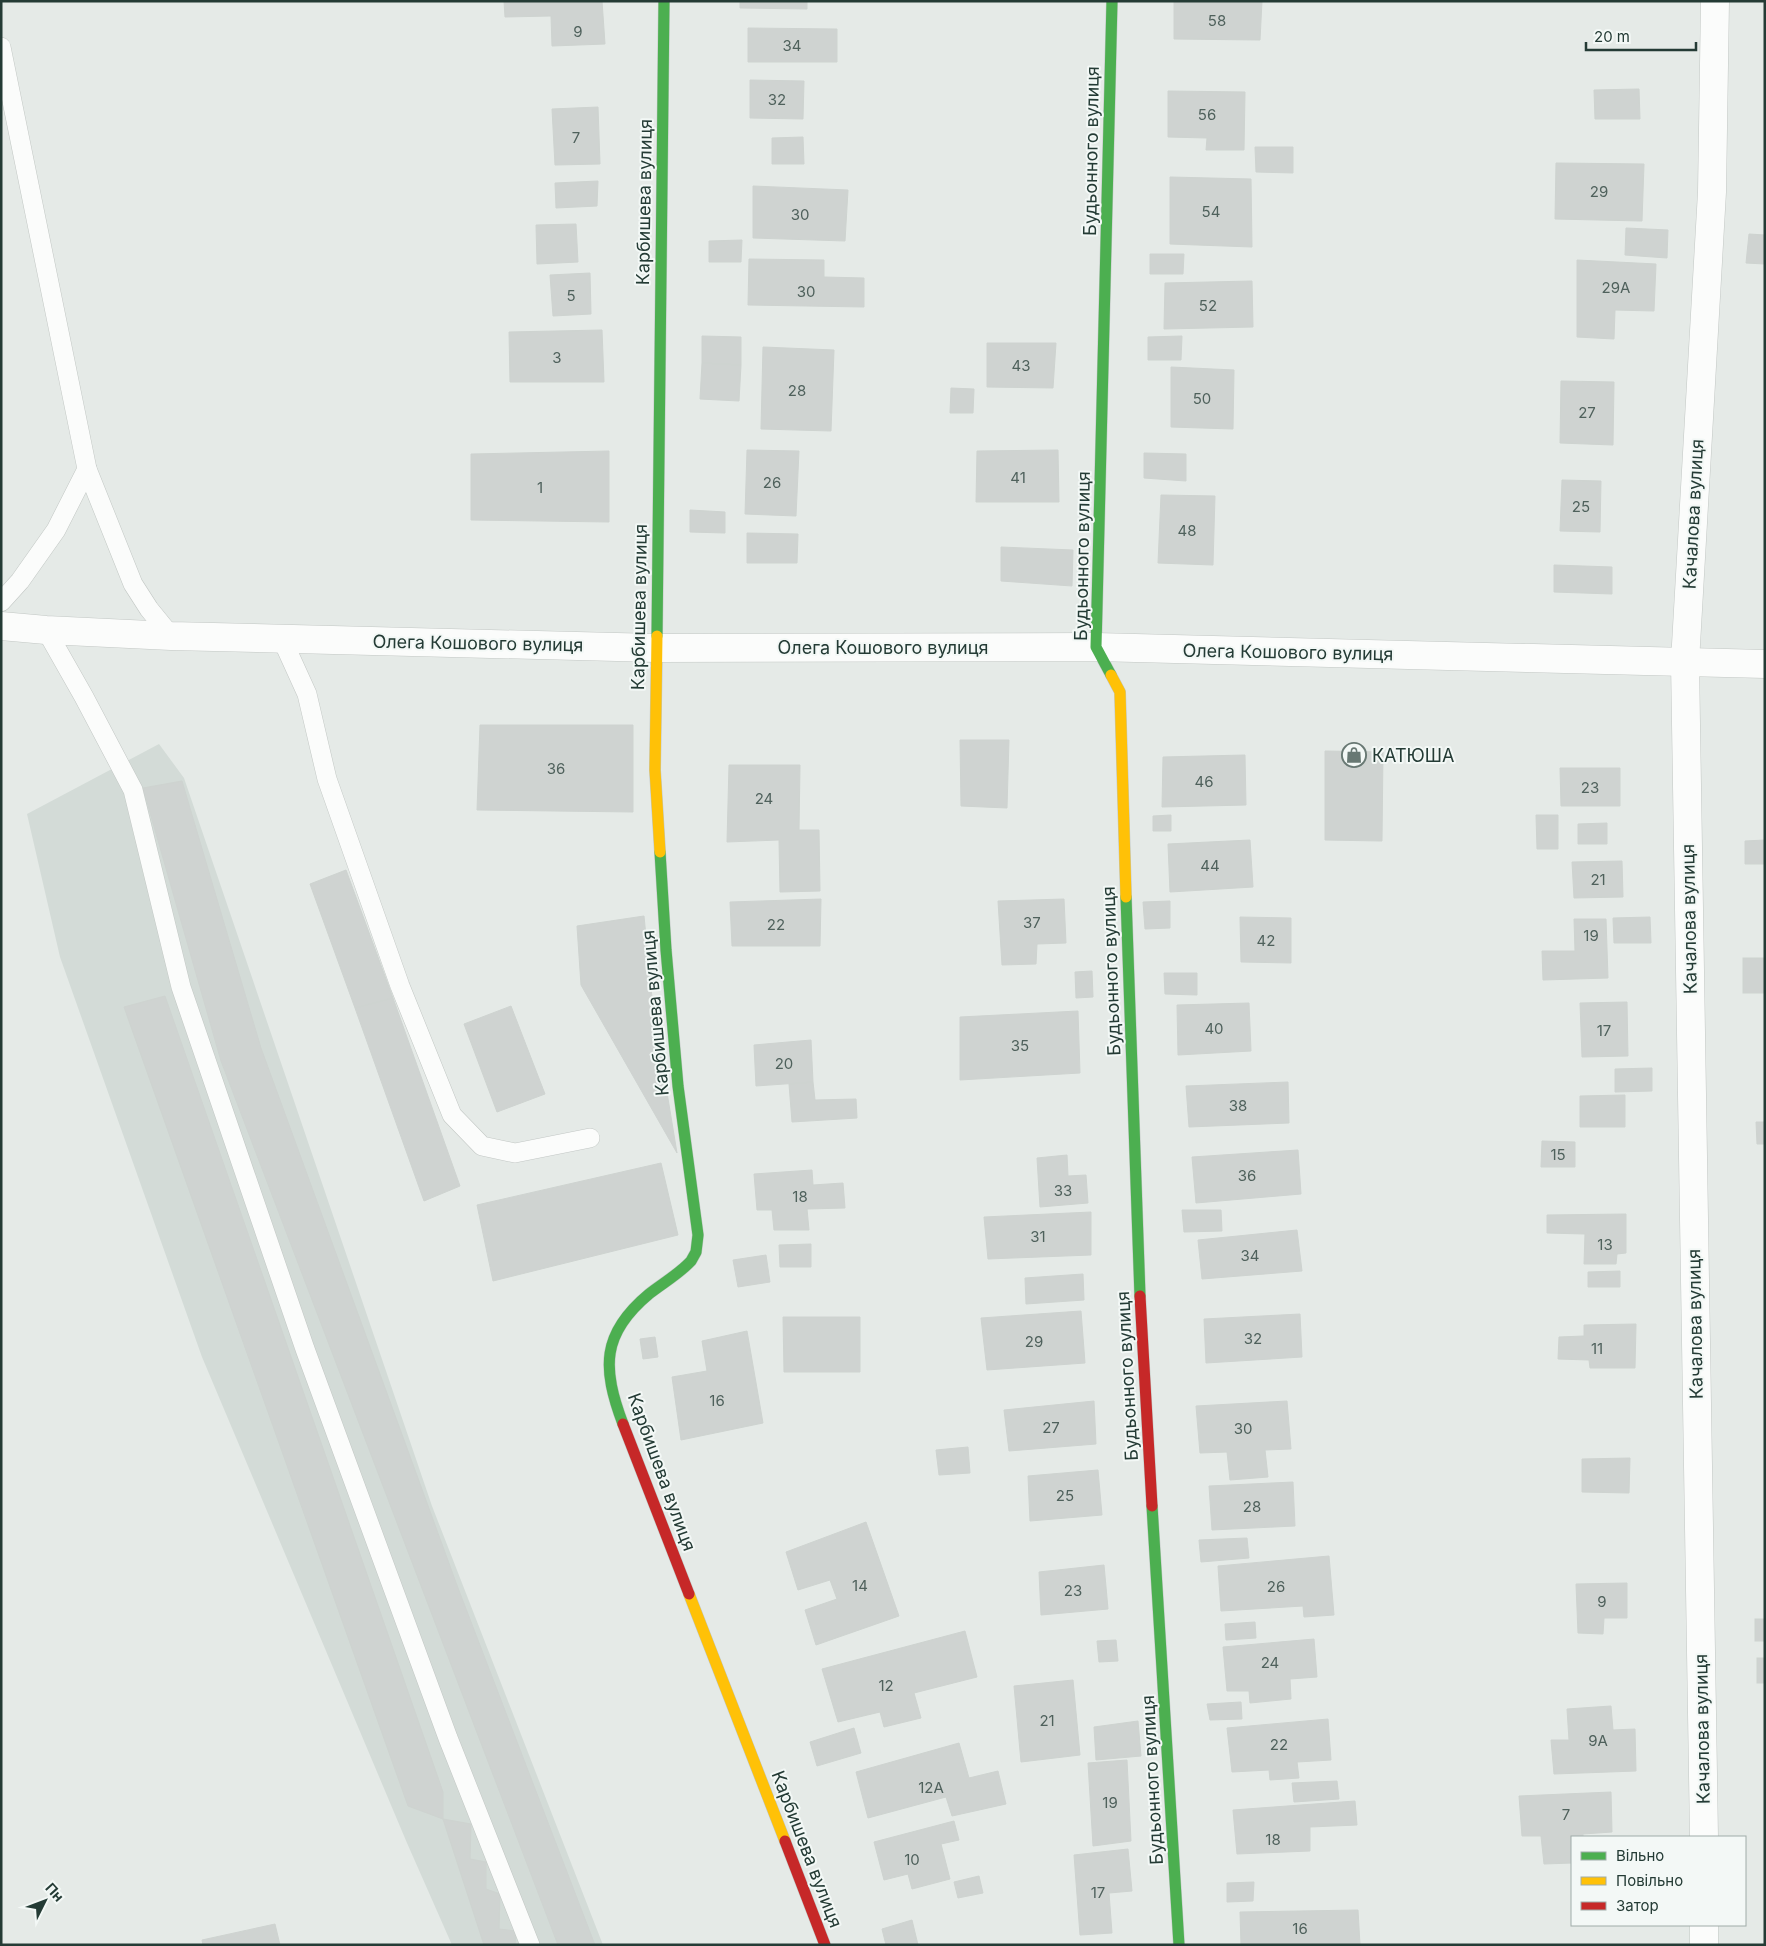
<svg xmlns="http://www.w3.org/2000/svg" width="1766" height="1946" font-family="Inter,sans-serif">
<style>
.built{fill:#d3dbd7}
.building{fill:#cfd3d1;stroke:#ced3d0}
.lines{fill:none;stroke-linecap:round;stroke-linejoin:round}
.lane-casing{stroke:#c2c7c4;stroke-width:20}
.street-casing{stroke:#c2c7c4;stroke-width:29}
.fast-casing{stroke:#c0c7c4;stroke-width:12}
.slow-casing{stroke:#c0c7c4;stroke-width:12}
.jam-casing{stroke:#c0c7c4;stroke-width:12}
.lane{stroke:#fbfcfb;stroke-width:19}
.street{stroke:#fbfcfb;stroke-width:28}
.fast{stroke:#4caf50;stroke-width:11}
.slow{stroke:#ffc107;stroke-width:11}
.jam{stroke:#c62828;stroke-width:11}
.labels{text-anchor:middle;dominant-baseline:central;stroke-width:4;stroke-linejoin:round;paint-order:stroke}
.number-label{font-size:15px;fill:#4f615c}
.street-label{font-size:18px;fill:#243b35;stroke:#f3f8f6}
.poi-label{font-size:18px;fill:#243b35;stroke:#f3f8f6;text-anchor:start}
</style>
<rect width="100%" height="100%" fill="#e5eae7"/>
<!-- built -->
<path class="built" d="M159 744 184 778 432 1506 603 1945H452L407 1843 202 1357 60 957 27 814Z"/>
<!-- building -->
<g class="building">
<path d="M504 1H602L605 44 552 46 551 16 505 17Z"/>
<path d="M740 1H807V9L740 8Z"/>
<path d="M1174 1H1262L1260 40 1174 39Z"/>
<path d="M748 28 837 29V62H748Z"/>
<path d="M750 80 804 81 803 119 750 118Z"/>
<path d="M1639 89 1640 119H1595L1594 90Z"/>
<path d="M1168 91 1245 92 1244 150H1206L1207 138 1168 137Z"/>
<path d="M598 107 600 164 555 165 552 109Z"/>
<path d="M803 137 804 164H772V138Z"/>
<path d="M1255 147H1293V173L1256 172Z"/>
<path d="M1556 163 1644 164 1642 221 1555 219Z"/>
<path d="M1170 177 1251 179 1252 247 1170 244Z"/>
<path d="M598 181 597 206 556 208 555 183Z"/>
<path d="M753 186 848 190 845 241 753 238Z"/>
<path d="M576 224 578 262 537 264 536 225Z"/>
<path d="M1626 228 1668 230 1667 258 1625 255Z"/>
<path d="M1749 234 1765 235V264L1746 263Z"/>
<path d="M742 240 741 262H709V241Z"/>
<path d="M1150 254H1184L1183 274H1150Z"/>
<path d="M749 259 824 260V277L864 278V307L748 305Z"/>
<path d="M1577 260 1656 264 1654 311 1615 310 1614 339 1577 337Z"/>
<path d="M590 273 591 314 553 316 550 275Z"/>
<path d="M1252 281 1253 327 1164 329 1165 283Z"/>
<path d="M602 330 604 382H510L509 332Z"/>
<path d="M702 336 741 337V365L702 363Z"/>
<path d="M1182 336 1181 360H1148V337Z"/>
<path d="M987 343H1056L1053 388 987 387Z"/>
<path d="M763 347 834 350 831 431 761 429Z"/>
<path d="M702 363 741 365 739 401 700 399Z"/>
<path d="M1171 367 1234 370 1233 429 1171 427Z"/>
<path d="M1561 381 1614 382 1613 445 1560 443Z"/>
<path d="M951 388 974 389 973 413H950Z"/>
<path d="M747 450 799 451 796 516 745 514Z"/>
<path d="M1058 450 1059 502H976L977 451Z"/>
<path d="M609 451V522L471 520V454Z"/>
<path d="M1144 453 1186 454V481L1144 478Z"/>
<path d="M1562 480 1601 481 1600 532 1560 531Z"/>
<path d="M1161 495 1215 496 1213 565 1158 563Z"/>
<path d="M690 510 725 512V533L690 532Z"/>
<path d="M747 533 798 534 797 563H747Z"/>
<path d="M1001 547 1073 550 1072 586 1001 581Z"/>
<path d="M1554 565 1612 567V594L1554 592Z"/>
<path d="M480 725H633V812L477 810Z"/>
<path d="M960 740H1009L1007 808 961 806Z"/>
<path d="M1325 751 1383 752 1382 841 1325 840Z"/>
<path d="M1245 755 1246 805 1162 807 1163 757Z"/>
<path d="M729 765H800L799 830H819L820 891 780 892 779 840 727 842Z"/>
<path d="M1560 768H1620V806H1561Z"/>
<path d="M182 781 261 1048 458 1588 595 1945H558L221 1061 143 788Z"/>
<path d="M1171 815V831H1153V816Z"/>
<path d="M1536 815H1558V849H1537Z"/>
<path d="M1607 823V844H1578V824Z"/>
<path d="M1250 840 1253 887 1170 892 1168 844Z"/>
<path d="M1765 840V864H1745V841Z"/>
<path d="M1622 861 1623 897 1574 898 1572 862Z"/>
<path d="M346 870 393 998 355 1008 310 884Z"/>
<path d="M821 899 820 946H732L730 902Z"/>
<path d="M1064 899 1066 943 1037 944 1036 964 1002 965 998 901Z"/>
<path d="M1170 901V928L1145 929 1143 902Z"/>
<path d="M644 916 653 1008 677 1153 581 985 577 926Z"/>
<path d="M1240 917 1291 918V963L1241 962Z"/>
<path d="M1650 917 1651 943H1614L1613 918Z"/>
<path d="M1574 919H1606L1608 978 1543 980 1542 951H1575Z"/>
<rect x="1743" y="958" width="22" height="35"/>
<path d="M1092 971 1093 997 1076 998 1075 972Z"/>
<path d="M1164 973H1197V995L1165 994Z"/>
<path d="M165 996 443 1792V1819L408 1806 124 1007Z"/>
<path d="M393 998 460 1186 424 1201 355 1008Z"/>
<path d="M1627 1002 1628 1056 1582 1057 1580 1003Z"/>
<path d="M1249 1003 1251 1051 1178 1055 1177 1005Z"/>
<path d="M511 1006 545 1094 497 1112 464 1024Z"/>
<path d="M1078 1011 1080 1073 960 1080V1017Z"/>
<path d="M811 1040 813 1082 756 1086 754 1045Z"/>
<path d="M1652 1068V1091L1615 1092V1069Z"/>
<path d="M813 1082 815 1100 856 1099 857 1118 792 1122 789 1084Z"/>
<path d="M1288 1082 1289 1123 1189 1127 1186 1086Z"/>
<path d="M1625 1095V1127H1580V1096Z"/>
<path d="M1756 1122H1765V1144H1757Z"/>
<path d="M1542 1141 1575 1142V1167H1541Z"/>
<path d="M1298 1150 1301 1194 1196 1203 1192 1157Z"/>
<path d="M1067 1155 1068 1176 1086 1175 1088 1203 1040 1207 1037 1158Z"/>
<path d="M661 1163 678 1235 493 1281 477 1205Z"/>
<path d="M812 1170 813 1185 843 1183 845 1208 807 1209 809 1230H774L772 1210H757L754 1174Z"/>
<path d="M1182 1210H1221L1222 1231 1184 1232Z"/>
<path d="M1091 1212V1255L988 1259 984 1217Z"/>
<path d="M1626 1214V1253L1617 1254 1616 1264H1584L1585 1234 1547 1233V1215Z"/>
<path d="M1297 1230 1302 1271 1202 1279 1198 1240Z"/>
<path d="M811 1244V1267H780L779 1245Z"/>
<path d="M766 1255 770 1282 738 1287 733 1260Z"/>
<path d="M1620 1271V1287H1588V1272Z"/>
<path d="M1083 1274 1084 1300 1026 1304 1025 1278Z"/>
<path d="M1081 1311 1085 1363 987 1370 981 1318Z"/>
<path d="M1300 1314 1302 1357 1206 1363 1204 1319Z"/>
<path d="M783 1317H860V1372H784Z"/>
<path d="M1636 1324 1635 1368H1590L1589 1360 1558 1359 1559 1337 1584 1336V1325Z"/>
<path d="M747 1331 763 1423 681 1440 672 1377 707 1371 702 1341Z"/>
<path d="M655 1337 658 1357 643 1359 640 1339Z"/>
<path d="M1094 1401 1096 1444 1009 1451 1004 1410Z"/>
<path d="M1287 1401 1291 1449 1265 1450 1268 1477 1230 1480 1227 1452 1200 1453 1196 1406Z"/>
<path d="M968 1447 970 1473 939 1475 936 1450Z"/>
<path d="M1630 1458 1629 1493 1582 1492V1459Z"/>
<path d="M1098 1470 1102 1515 1030 1521 1028 1476Z"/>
<path d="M1293 1482 1295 1526 1212 1530 1209 1486Z"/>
<path d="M866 1522 899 1616 816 1645 805 1610 837 1599 830 1580 798 1590 786 1552Z"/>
<path d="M1247 1538 1249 1558 1201 1562 1199 1540Z"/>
<path d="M1329 1556 1334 1615 1304 1617 1303 1606 1221 1611 1218 1566Z"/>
<path d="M1104 1565 1108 1609 1041 1615 1039 1572Z"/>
<path d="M1627 1583V1618H1604L1603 1634 1578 1633 1576 1584Z"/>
<rect x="1755" y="1619" width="10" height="22"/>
<path d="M1255 1622 1256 1638 1226 1640 1225 1624Z"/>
<path d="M965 1631 977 1677 914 1693 921 1718 884 1727 880 1712 838 1722 822 1669Z"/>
<path d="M1314 1639 1317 1677 1290 1679 1291 1699 1250 1703 1249 1691H1227L1223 1647Z"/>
<path d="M1116 1640 1118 1661 1099 1662 1097 1641Z"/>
<rect x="1757" y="1658" width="8" height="25"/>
<path d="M1073 1680 1080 1755 1021 1762 1014 1686Z"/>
<path d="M1241 1702 1242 1719 1210 1720 1207 1704Z"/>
<path d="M1611 1706 1613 1730 1635 1729 1636 1771 1554 1774 1551 1740H1569L1567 1709Z"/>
<path d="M1328 1719 1331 1760 1297 1762 1299 1778 1270 1780 1269 1770 1232 1772 1227 1728Z"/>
<path d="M1138 1721 1141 1756 1096 1760 1094 1727Z"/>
<path d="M854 1728 861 1753 817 1766 810 1742Z"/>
<path d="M959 1743 969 1778 998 1771 1006 1804 952 1816 946 1797 868 1818 856 1772Z"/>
<path d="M1127 1760 1131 1841 1093 1846 1088 1763Z"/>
<path d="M1337 1781 1339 1799 1294 1802 1292 1783Z"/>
<path d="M1611 1792 1612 1832 1583 1834V1837H1572V1863L1544 1864 1541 1836H1522L1519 1796Z"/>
<path d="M1355 1801 1357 1825 1310 1827V1851L1237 1854 1233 1810Z"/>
<path d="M443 1819 471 1824 470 1859 486 1862V1889L500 1894 499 1929 516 1931 515 1945H484Z"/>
<path d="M954 1821 959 1840 941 1844 950 1879 912 1889 908 1874 884 1880 874 1842Z"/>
<path d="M1128 1849 1132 1891 1109 1893 1112 1933 1080 1935 1074 1855Z"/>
<path d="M979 1876 983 1893 958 1898 954 1882Z"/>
<path d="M1254 1882 1253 1901 1227 1902V1883Z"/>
<path d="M1358 1910 1360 1945H1241L1240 1912Z"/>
<path d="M912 1920 918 1945H886L882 1929Z"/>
<path d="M275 1924 280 1945H203L202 1940Z"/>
</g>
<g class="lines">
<defs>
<g id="lane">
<path d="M1 47 87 469 56 530 20 581 1 602"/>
<path d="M87 469 133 584 149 609 171 636"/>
<path d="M46 630 84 697 133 790 181 987 305 1349 448 1738 530 1945"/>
<path d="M282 639 307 694 327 779 400 986 452 1115 482 1146 515 1153 590 1138"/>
</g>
<g id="street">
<path d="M1 626 46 630 171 636 656 648 1096 647 1765 664"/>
<path d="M1704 1837 1685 662 1712 192 1715 1"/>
<path d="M1704 1945V1925"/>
</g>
<g id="fast">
<path d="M657 636 664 1"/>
<path d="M1111 675 1096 647 1112 1"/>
<path d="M1126 897 1140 1296"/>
<path d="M623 1424C602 1368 601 1334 649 1294 663 1283 679 1274 691 1261L696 1252 698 1235 678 1086 666 950 660 852"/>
<path d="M1152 1506 1179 1945"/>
</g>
<g id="slow">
<path d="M657 636 655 770 660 852"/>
<path d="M1111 675 1120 692 1126 897"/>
<path d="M689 1594 785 1841"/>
</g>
<g id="jam">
<path d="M1140 1296 1152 1506"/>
<path d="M623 1424 689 1594"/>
<path d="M785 1841 825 1945"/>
</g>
</defs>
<!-- lane casing -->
<use href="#lane" class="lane-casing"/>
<!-- street casing -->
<use href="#street" class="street-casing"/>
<!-- fast casing -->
<use href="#fast" class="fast-casing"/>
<!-- slow casing -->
<use href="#slow" class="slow-casing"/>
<!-- jam casing -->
<use href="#jam" class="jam-casing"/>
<!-- lane -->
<use href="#lane" class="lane"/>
<!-- street -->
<use href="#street" class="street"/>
<!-- fast -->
<use href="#fast" class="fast"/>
<!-- slow -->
<use href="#slow" class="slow"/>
<!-- jam -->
<use href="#jam" class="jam"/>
</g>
<!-- icons -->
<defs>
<symbol id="shop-ring" viewBox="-11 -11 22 22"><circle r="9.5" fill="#f3f8f6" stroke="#687873" stroke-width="1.5"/><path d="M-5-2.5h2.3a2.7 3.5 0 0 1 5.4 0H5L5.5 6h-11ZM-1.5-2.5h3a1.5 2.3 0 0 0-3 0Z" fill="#687873"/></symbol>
</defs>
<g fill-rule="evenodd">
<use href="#shop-ring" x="1340" y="741" width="28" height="28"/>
</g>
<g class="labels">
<!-- number labels -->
<g class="number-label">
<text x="1217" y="20">58</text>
<text x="578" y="31">9</text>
<text x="792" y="45">34</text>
<text x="777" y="99">32</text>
<text x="1207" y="114">56</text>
<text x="576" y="137">7</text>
<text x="1599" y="191">29</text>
<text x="1211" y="211">54</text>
<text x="800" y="214">30</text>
<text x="1616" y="287">29А</text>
<text x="806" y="291">30</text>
<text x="571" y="295">5</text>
<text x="1208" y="305">52</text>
<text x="557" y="357">3</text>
<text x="1021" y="365">43</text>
<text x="797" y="390">28</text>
<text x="1202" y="398">50</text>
<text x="1587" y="412">27</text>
<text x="1018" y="477">41</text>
<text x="772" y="482">26</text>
<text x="540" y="487">1</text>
<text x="1581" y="506">25</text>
<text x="1187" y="530">48</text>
<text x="556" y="768">36</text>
<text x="1204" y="781">46</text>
<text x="1590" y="787">23</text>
<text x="764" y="798">24</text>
<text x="1210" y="865">44</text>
<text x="1598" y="879">21</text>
<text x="1032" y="922">37</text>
<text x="776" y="924">22</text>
<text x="1591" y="935">19</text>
<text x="1266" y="940">42</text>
<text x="1214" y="1028">40</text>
<text x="1604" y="1030">17</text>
<text x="1020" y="1045">35</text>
<text x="784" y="1063">20</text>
<text x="1238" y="1105">38</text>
<text x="1558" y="1154">15</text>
<text x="1247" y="1175">36</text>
<text x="1063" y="1190">33</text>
<text x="800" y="1196">18</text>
<text x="1038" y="1236">31</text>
<text x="1605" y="1244">13</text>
<text x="1250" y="1255">34</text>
<text x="1253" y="1338">32</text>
<text x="1034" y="1341">29</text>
<text x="1597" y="1348">11</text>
<text x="717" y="1400">16</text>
<text x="1051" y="1427">27</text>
<text x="1243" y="1428">30</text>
<text x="1065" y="1495">25</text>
<text x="1252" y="1506">28</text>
<text x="860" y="1585">14</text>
<text x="1276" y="1586">26</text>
<text x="1073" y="1590">23</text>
<text x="1602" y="1601">9</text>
<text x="1270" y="1662">24</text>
<text x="886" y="1685">12</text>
<text x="1047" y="1720">21</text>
<text x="1598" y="1740">9А</text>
<text x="1279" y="1744">22</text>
<text x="931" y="1787">12А</text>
<text x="1110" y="1802">19</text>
<text x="1566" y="1814">7</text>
<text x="1273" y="1839">18</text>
<text x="912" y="1859">10</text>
<text x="1098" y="1892">17</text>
<text x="1300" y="1928">16</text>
</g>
<!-- street labels -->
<g class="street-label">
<text transform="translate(1091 151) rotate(-89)">Будьонного вулиця</text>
<text transform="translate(644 202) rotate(-89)">Карбишева вулиця</text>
<text transform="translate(1693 514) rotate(-87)">Качалова вулиця</text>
<text transform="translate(1082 556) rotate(-89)">Будьонного вулиця</text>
<text transform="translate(639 607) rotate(-89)">Карбишева вулиця</text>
<text transform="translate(478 643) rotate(1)">Олега Кошового вулиця</text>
<text x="883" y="647">Олега Кошового вулиця</text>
<text transform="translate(1288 652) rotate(1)">Олега Кошового вулиця</text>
<text transform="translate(1689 919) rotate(-91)">Качалова вулиця</text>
<text transform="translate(1111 971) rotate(-92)">Будьонного вулиця</text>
<text transform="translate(655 1013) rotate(-95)">Карбишева вулиця</text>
<text transform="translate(1695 1324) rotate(-91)">Качалова вулиця</text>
<text transform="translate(1127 1376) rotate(-93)">Будьонного вулиця</text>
<text transform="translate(662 1472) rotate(70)">Карбишева вулиця</text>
<text transform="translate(1702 1729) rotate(-91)">Качалова вулиця</text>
<text transform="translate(1152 1780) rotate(-93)">Будьонного вулиця</text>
<text transform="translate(807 1849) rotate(69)">Карбишева вулиця</text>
</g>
<!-- poi labels -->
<g class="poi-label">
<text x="1372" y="755">КАТЮША</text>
</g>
</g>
<!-- border -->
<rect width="1766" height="1946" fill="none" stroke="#243b35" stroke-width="5"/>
<!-- legend -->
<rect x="1571" y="1836" width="175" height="90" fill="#f3f8f6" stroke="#a0aca9"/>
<rect x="1581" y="1852" width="25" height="8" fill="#4caf50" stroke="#a0aca9"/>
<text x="1616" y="1861" font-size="15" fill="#243b35">Вільно</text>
<rect x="1581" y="1877" width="25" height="8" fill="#ffc107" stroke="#a0aca9"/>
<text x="1616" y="1886" font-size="15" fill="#243b35">Повільно</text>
<rect x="1581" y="1902" width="25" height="8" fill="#c62828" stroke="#a0aca9"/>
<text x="1616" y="1911" font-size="15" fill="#243b35">Затор</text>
<!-- north arrow -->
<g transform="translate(45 1901) rotate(48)" stroke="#f3f8f6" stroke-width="4" paint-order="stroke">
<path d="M0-4L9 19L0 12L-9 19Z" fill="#243b35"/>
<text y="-8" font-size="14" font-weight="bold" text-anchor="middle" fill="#243b35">Пн</text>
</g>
<!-- scale -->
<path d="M1586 42v8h110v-8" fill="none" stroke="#243b35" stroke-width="2.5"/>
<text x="1594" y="42" font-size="15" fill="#243b35" stroke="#f3f8f6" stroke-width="4" paint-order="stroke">20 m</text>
</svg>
